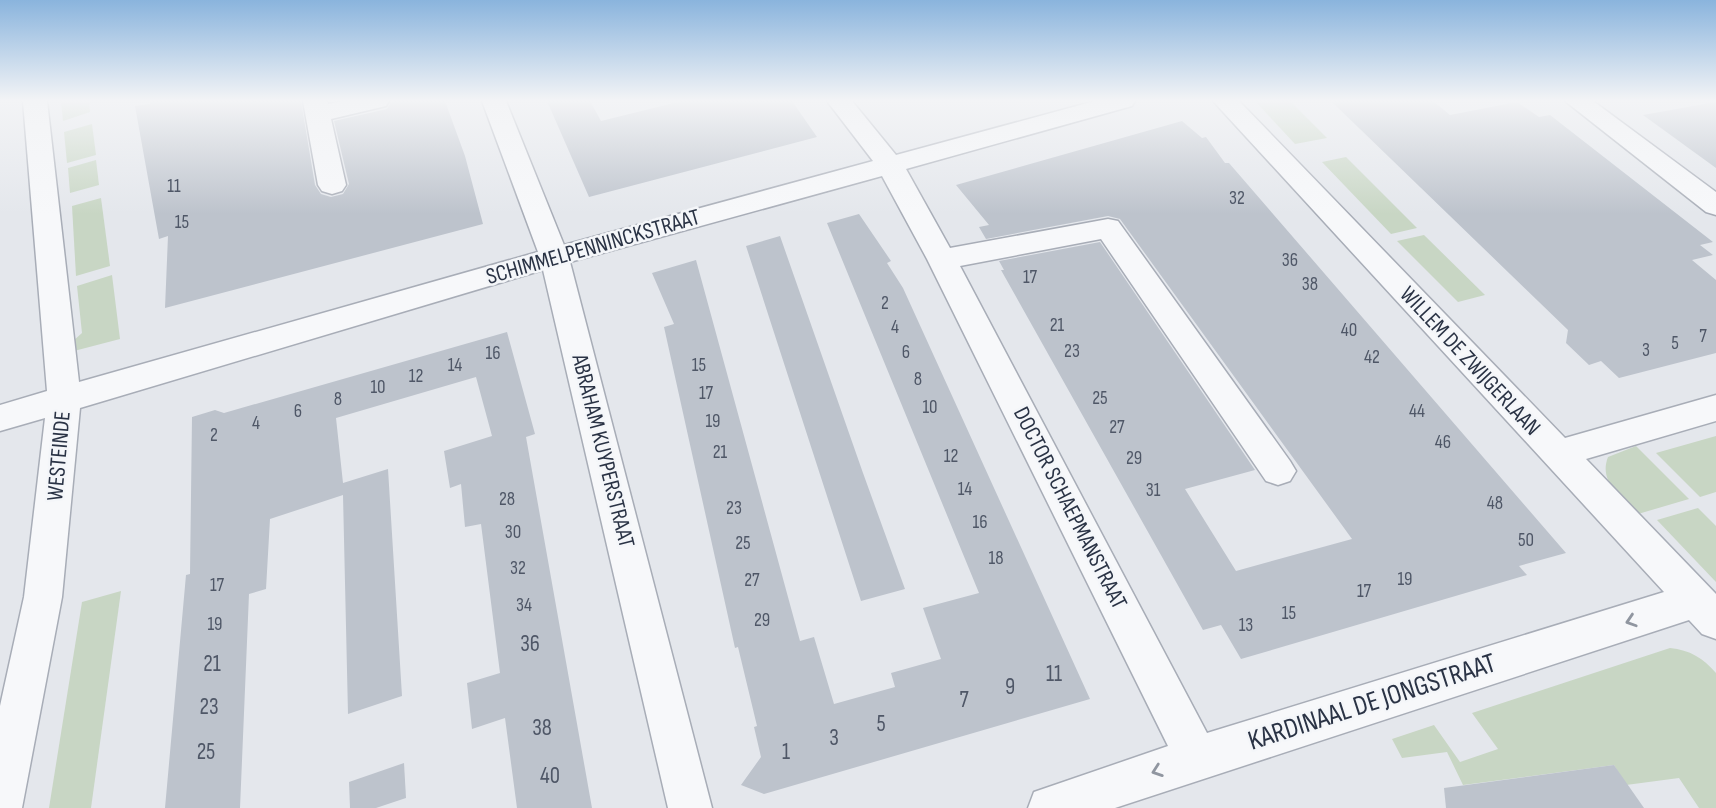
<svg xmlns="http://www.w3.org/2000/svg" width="1716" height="808" font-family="'Sofia Sans Condensed',sans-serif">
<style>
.green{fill:#c8d6c4}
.building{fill:#bdc3cc}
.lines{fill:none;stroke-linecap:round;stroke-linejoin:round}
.street-casing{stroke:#a8adb7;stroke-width:3}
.street{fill:#f7f8fa;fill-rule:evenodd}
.oneway{stroke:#9096a0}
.labels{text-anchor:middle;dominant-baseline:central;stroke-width:5;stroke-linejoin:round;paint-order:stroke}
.number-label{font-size:19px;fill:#4f5767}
.street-label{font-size:23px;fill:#2a3345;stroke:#f4f6f9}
.near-number-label{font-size:23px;fill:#4f5767}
.near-street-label{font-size:28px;fill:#2a3345;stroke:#f4f6f9}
</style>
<rect width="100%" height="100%" fill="#e4e7ec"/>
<!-- green -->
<g class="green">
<path d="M61 101H89L90 112 63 121Z"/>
<path d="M1255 101H1290L1327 138 1295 144Z"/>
<path d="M92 124 96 155 67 163 64 132Z"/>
<path d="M1346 157 1417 228 1391 234 1322 162Z"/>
<path d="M96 160 99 185 70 193 68 168Z"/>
<path d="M101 198 110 266 76 276 72 206Z"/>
<path d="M1424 235 1485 295 1458 302 1397 241Z"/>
<path d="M112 275 120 339 74 351 72 342 82 333 77 286Z"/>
<path d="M1716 436V492L1700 497 1656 453Z"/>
<path d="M1636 446 1689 499 1638 514C1622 496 1598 483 1608 457Z"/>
<path d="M1698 508 1716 526V582L1657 520Z"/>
<path d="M121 591 91 808H49L82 602Z"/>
<path d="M1670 648C1690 650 1703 658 1716 673V808H1699L1679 778 1626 785 1614 765 1463 785 1447 752 1402 758 1392 739 1434 725 1460 762 1498 749 1472 713Z"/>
</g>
<!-- building -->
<g class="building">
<path d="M150 101H301L315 185 321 194 331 197 343 194 349 184 334 121 387 109 392 101H445L465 156 483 224 165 308 168 236 159 239 135 106 150 104Z"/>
<path d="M547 101H590L601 121 682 101H792L817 137 589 197Z"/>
<path d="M1331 101H1433L1450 115 1517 102 1539 117 1550 115 1713 242 1700 245 1713 255 1692 260 1716 280V353L1619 378 1601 361 1589 365 1566 343 1568 330Z"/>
<path d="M1716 102V168L1643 115Z"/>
<path d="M1182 121 1202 138 1206 137 1225 163H1229L1566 553 1519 566 1527 575 1241 659 1221 625 1203 630 1001 270H1004L999 261 1100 242 1255 470 1185 489 1236 571 1352 539 1120 219 1108 216 986 239 979 227 989 225 956 185Z"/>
<path d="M859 214 891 261 887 263 903 288 1090 699 764 794 741 785 761 757 754 727 757 726 738 647 735 648 664 327 674 324 652 273 696 260 800 641 814 637 834 704 895 687 891 673 941 659 923 608 979 593 827 223Z"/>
<path d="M780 236 863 473 905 589 861 601 746 246Z"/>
<path d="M507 332 535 434 526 437 592 808H517L505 718 472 729 467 683 500 673 481 524 465 527 461 484 450 488 444 451 492 436 476 377 336 418 343 483 388 469 402 696 348 714 343 495 270 519 266 589 249 594 240 808H165L186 575 190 574 192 417 215 410 224 413Z"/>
<path d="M404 763 406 798 376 808H350L349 782Z"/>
<path d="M1614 765 1644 808H1446L1444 788Z"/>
</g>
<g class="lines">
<defs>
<g id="street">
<path d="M23 101H47L79 382 538 252 482 101H506L564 245 873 161 827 101H852L896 155 1095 101H1135L1132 106 906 169 950 248 1108 219 1118 221 1290 461 1296 471 1290 481 1278 485 1266 481 1101 239 960 266 1207 733 1664 592 1213 101H1239L1565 438 1716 395V421L1586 459 1716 594V639L1702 634 1689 620 1115 808H1028L1034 792 1168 746 927 259 882 176 570 262 712 808H668L543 270 80 408 62 597 22 808H0V706L24 597 45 418 0 431V405L47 391Z"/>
<path d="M303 101H327L328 104 343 101H389L386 106 331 119 346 185 342 191 332 194 322 191 318 185Z"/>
<path d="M1565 101H1593L1716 192V215L1706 212Z"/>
</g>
</defs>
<!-- street casing -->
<use href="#street" class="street-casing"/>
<!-- street -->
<use href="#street" class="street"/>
</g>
<!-- one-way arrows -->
<defs><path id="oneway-chevron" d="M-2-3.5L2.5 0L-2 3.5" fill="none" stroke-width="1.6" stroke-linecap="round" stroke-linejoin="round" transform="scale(1.75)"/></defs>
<g class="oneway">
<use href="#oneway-chevron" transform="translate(1631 621) rotate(162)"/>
<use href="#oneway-chevron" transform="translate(1157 771) rotate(161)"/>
</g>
<!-- sky -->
<linearGradient id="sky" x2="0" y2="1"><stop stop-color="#8ab4dd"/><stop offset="0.47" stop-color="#f3f4f6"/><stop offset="1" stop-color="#f3f4f6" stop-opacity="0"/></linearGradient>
<rect width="1716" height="214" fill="url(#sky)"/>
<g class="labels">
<!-- number labels -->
<g class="number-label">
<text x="174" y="186">11</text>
<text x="1237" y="198">32</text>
<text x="182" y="222">15</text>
<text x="1290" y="260">36</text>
<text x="1030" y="277">17</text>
<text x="1310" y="284">38</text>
<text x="885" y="303">2</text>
<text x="1057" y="325">21</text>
<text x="895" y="327">4</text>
<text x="1349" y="330">40</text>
<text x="1703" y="336">7</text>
<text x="1675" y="343">5</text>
<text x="1646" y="350">3</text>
<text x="1072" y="351">23</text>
<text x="906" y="352">6</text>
<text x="493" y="353">16</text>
<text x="1372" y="357">42</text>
<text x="455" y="365">14</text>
<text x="699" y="365">15</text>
<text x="416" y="376">12</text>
<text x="918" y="379">8</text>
<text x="378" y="387">10</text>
<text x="706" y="393">17</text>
<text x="1100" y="398">25</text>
<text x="338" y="399">8</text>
<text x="930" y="407">10</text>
<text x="298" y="411">6</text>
<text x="1417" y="411">44</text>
<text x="713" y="421">19</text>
<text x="256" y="423">4</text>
<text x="1117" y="427">27</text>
<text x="214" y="435">2</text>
<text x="1443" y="442">46</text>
<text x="720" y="452">21</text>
<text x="951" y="456">12</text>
<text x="1134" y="458">29</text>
<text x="965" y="489">14</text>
<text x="1153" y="490">31</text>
<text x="507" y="499">28</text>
<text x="1495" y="503">48</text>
<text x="734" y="508">23</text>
<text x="980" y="522">16</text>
<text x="513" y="532">30</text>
<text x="1526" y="540">50</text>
<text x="743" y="543">25</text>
<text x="996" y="558">18</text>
<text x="518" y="568">32</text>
<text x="1405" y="579">19</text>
<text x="752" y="580">27</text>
<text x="217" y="585">17</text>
<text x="1364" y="591">17</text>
<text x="524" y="605">34</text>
<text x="1289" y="613">15</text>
<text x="762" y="620">29</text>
<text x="215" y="624">19</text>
<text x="1246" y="625">13</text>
</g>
<!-- street labels -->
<g class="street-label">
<text transform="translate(593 247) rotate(-16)">SCHIMMELPENNINCKSTRAAT</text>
<text transform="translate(1470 361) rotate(47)">WILLEM DE ZWIJGERLAAN</text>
<text transform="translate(603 451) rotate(76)">ABRAHAM KUYPERSTRAAT</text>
<text transform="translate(59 456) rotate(-85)">WESTEINDE</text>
<text transform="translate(1070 508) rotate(63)">DOCTOR SCHAEPMANSTRAAT</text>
</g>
<!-- near-number labels -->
<g class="near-number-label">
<text x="530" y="644">36</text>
<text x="212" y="664">21</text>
<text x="1054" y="674">11</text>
<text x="1010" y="687">9</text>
<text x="964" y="700">7</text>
<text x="209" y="707">23</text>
<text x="881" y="724">5</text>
<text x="542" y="728">38</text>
<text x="834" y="738">3</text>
<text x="206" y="752">25</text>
<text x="786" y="752">1</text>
<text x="550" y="776">40</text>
</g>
<!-- near-street labels -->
<g class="near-street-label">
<text transform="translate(1372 702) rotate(-18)">KARDINAAL DE JONGSTRAAT</text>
</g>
</g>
</svg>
